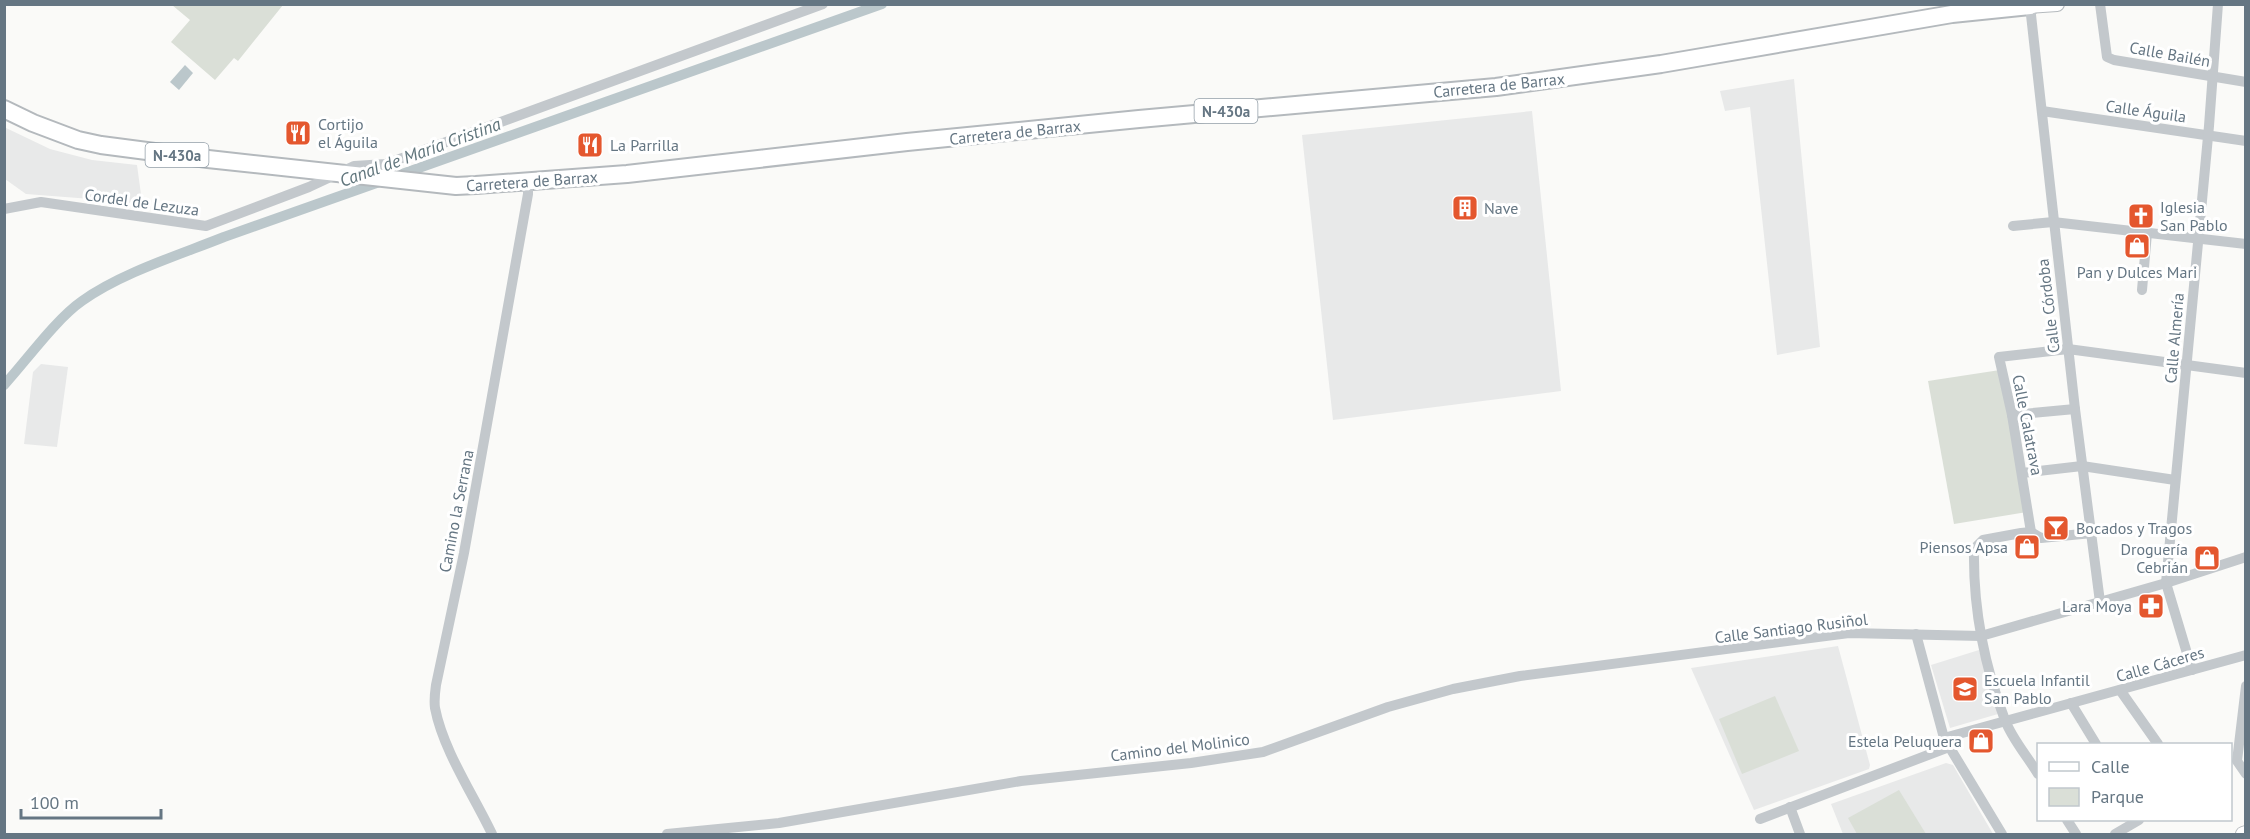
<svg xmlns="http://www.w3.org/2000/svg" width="2250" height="839" font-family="'PT Sans',sans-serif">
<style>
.built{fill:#e8e9e9}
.green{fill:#dadfd7}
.water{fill:#bbc7cb}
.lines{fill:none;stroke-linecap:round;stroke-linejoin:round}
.canal{stroke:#bbc7cb;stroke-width:10}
.major-casing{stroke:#b5babe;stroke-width:16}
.highway-casing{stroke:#b4b9bd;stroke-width:20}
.minor{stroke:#c3c8cc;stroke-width:10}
.major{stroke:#fff;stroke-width:14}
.highway{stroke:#fff;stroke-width:16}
.labels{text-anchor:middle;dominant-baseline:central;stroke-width:6;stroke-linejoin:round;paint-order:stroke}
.shield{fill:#fff;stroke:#939fa8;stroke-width:1.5}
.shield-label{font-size:15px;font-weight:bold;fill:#657683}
.street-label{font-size:16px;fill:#657683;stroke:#fff}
.poi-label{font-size:16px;fill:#657683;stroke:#fff;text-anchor:start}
.water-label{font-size:18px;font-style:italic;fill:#60757c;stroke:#fff}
</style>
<rect width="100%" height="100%" fill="#fafaf8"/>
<!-- built -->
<g class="built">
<path d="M1794 79 1820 347 1777 355 1750 107 1725 111 1720 91Z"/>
<path d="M1532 111 1561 391 1333 420 1302 135Z"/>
<path d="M4 127 50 149 92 160 137 165 143 209 91 199 26 194 5 179Z"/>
<path d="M41 364 68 367 57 447 24 444 33 372Z"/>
<path d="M1838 646 1870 765 1869 769 1754 810 1691 668Z"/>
<path d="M1979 650 1998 714 1950 728 1931 665Z"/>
<path d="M1946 763 1953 765 1993 834H1843L1831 804Z"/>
</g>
<!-- green -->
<g class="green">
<path d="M172 5H283L238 61 234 58 215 80 171 42 190 20Z"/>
<path d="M2000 370 2027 512 1954 524 1928 381Z"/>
<path d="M1775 696 1799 751 1742 774 1719 719Z"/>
<path d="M1899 790 1926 834H1857L1848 818Z"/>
</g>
<!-- water -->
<path class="water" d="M185 65 193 73 179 90 170 82Z"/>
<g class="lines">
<!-- canal -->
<path class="canal" d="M4 385C26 361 56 319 82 301 121 273 179 255 224 237L882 4"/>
<defs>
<g id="major">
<path d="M2030 6 2057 4"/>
<path d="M2243 834 2246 833"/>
</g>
<path id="highway" d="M4 109 33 123 78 140 101 145 208 159 456 186 476 185 627 174 907 142 1139 119 1496 87 1661 64 1952 14 2030 6"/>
</defs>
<!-- major casing -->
<use href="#major" class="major-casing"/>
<!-- highway casing -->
<use href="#highway" class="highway-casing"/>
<!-- minor -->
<g class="minor">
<path d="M2100 4 2107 57 2114 60 2246 82"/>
<path d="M2030 6 2075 409 2100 602"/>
<path d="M2042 111 2246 141"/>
<path d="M4 209 41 202 206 226 309 187 354 166 386 164 823 4"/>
<path d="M2013 226 2053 222 2246 244"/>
<path d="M2142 290 2147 233"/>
<path d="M2012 415 2075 409"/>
<path d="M2022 473 2082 466 2175 480"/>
<path d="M2031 532 2012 415 1999 357 2068 349 2246 373"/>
<path d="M1916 634 1944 738 2002 834"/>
<path d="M2192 670 2166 583 2209 126 2218 4"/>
<path d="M2246 686 2237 761 2246 774"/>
<path d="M2120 690 2158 744"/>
<path d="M2071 703 2096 744"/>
<path d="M1944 738 2246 655"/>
<path d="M2038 774C2028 757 2012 739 2005 720 1984 665 1973 608 1974 549L1983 540 2021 533 2031 532 2041 538 2092 533"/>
<path d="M1790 807 1800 834"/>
<path d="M1760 819 1949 747"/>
<path d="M2067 820 2076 834"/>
<path d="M492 834C474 796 443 750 435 708 434 701 435 692 436 685L464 553 528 194V183"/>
<path d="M667 834 779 823 1021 781 1191 763 1263 752 1388 707 1453 689 1520 676 1849 633 1981 636 2166 583 2246 557"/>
<path d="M2115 834 2139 820"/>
</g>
<!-- major -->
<use href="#major" class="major"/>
<!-- highway -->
<use href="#highway" class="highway"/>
</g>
<!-- icons -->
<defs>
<symbol id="restaurant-square" viewBox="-11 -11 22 22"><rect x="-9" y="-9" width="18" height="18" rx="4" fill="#e4572e" stroke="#fff"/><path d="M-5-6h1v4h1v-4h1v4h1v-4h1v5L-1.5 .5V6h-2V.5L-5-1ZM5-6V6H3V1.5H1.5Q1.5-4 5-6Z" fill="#fff"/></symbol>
<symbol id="building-square" viewBox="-11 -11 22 22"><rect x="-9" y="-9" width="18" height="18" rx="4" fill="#e4572e" stroke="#fff"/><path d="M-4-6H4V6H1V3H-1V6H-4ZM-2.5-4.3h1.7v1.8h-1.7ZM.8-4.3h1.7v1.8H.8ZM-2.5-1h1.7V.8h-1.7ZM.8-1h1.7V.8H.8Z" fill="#fff"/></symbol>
<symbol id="church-square" viewBox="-11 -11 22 22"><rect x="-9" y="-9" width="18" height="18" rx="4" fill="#e4572e" stroke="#fff"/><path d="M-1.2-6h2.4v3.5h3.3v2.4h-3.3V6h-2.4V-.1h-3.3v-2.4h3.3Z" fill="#fff"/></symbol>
<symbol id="shop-square" viewBox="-11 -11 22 22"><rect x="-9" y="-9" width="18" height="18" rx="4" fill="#e4572e" stroke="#fff"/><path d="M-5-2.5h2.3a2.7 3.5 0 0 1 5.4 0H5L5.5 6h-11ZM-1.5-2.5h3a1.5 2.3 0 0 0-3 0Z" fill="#fff"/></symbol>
<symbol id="bar-square" viewBox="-11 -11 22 22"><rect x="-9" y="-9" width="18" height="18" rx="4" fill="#e4572e" stroke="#fff"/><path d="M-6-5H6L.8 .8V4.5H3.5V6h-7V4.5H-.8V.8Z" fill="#fff"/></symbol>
<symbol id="pharmacy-square" viewBox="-11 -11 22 22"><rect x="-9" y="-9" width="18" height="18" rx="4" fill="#e4572e" stroke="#fff"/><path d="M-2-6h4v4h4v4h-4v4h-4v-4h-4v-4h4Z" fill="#fff"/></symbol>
<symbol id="school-square" viewBox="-11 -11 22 22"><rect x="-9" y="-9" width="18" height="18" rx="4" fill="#e4572e" stroke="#fff"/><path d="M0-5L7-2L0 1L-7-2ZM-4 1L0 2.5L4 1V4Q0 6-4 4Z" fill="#fff"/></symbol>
</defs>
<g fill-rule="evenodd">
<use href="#restaurant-square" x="283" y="118" width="30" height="30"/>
<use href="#restaurant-square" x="575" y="130" width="30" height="30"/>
<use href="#building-square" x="1450" y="193" width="30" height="30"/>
<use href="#church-square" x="2126" y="201" width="30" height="30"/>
<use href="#shop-square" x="2122" y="231" width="30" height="30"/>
<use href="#bar-square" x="2041" y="513" width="30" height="30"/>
<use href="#shop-square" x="2012" y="532" width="30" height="30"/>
<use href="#shop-square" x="2192" y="543" width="30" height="30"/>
<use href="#pharmacy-square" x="2136" y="591" width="30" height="30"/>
<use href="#school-square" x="1950" y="674" width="30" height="30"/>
<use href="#shop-square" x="1966" y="726" width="30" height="30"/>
</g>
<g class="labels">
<!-- shield labels -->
<g class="shield">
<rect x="1194.5" y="99" width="63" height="24" rx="4.5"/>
<rect x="145.5" y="143" width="63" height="24" rx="4.5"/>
</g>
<g class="shield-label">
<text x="1226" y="111">N-430a</text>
<text x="177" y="155">N-430a</text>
</g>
<!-- street labels -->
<g class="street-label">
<text transform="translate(2170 54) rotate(10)">Calle Bailén</text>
<text transform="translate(1499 85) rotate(-6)">Carretera de Barrax</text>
<text transform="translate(2146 111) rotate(8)">Calle Águila</text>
<text transform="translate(1015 132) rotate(-6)">Carretera de Barrax</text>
<text transform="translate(532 181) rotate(-4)">Carretera de Barrax</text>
<text transform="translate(142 202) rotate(8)">Cordel de Lezuza</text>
<text transform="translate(2048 306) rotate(-97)">Calle Córdoba</text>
<text transform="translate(2174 338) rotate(-85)">Calle Almería</text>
<text transform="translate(2028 425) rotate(79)">Calle Calatrava</text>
<text transform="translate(456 511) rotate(-79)">Camino la Serrana</text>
<text transform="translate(1791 628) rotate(-7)">Calle Santiago Rusiñol</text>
<text transform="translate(2160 664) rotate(-16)">Calle Cáceres</text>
<text transform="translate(1180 747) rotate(-7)">Camino del Molinico</text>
</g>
<!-- poi labels -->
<g class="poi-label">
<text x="318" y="124">Cortijo<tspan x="318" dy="18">el Águila</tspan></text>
<text x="610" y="145">La Parrilla</text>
<text x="2160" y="207">Iglesia<tspan x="2160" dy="18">San Pablo</tspan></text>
<text x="1484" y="208">Nave</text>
<text x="2137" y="272" text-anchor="middle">Pan y Dulces Mari</text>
<text x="2076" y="528">Bocados y Tragos</text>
<text x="2008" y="547" text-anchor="end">Piensos Apsa</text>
<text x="2188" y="549" text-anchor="end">Droguería<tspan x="2188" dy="18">Cebrián</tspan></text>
<text x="2132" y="606" text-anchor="end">Lara Moya</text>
<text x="1984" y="680">Escuela Infantil<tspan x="1984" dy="18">San Pablo</tspan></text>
<text x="1962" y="741" text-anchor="end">Estela Peluquera</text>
</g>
<!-- water labels -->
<g class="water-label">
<text transform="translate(420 152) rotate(-20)">Canal de María Cristina</text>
</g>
</g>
<!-- border -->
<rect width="2250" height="839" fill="none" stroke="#657683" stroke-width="12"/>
<!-- legend -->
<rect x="2037" y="743" width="195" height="78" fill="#ffffff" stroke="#c1c8cd" stroke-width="1.5"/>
<rect x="2049" y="762" width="30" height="9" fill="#ffffff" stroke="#c1c8cd" stroke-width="1.5"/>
<text x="2091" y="773" font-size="18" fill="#657683">Calle</text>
<rect x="2049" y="788" width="30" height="18" fill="#dadfd7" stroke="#c1c8cd" stroke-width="1.5"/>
<text x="2091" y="803" font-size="18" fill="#657683">Parque</text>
<!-- scale -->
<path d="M21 809v9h140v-9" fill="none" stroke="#657683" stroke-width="3"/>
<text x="30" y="809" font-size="18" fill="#657683" stroke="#ffffff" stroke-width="4.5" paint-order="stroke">100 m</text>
</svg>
